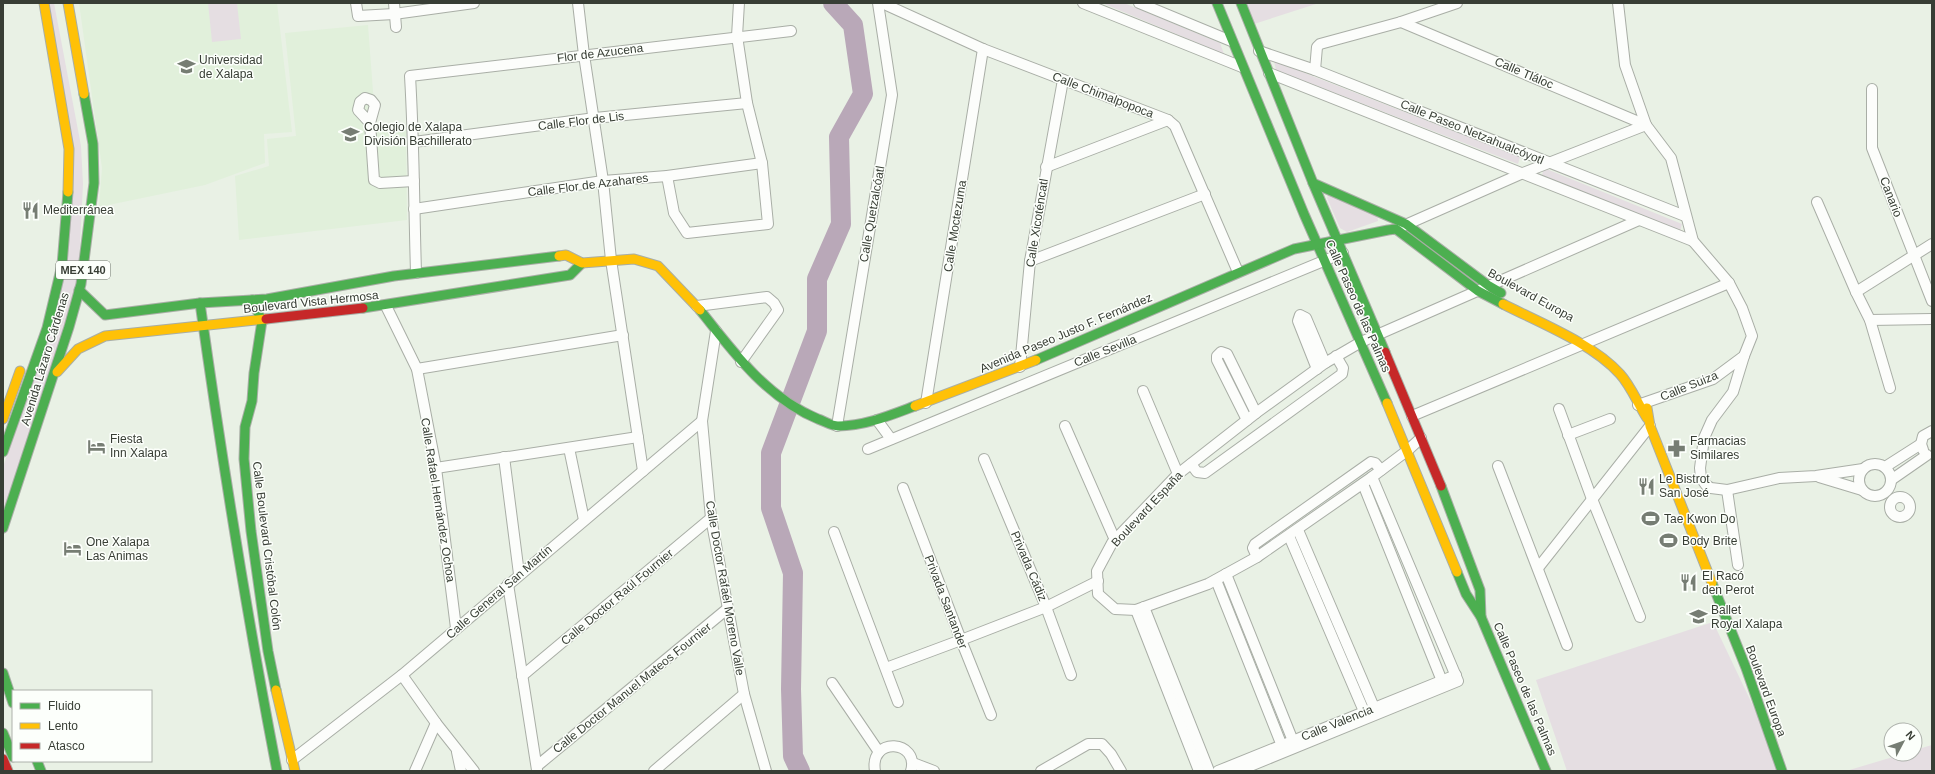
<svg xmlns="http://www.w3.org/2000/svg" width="1935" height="774" font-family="Helvetica,sans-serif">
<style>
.built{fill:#e1f0db}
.green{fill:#e5dee2}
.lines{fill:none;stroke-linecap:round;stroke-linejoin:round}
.river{stroke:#b9a8b8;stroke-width:20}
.street-casing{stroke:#a9aea6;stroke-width:12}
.fast-casing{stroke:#a9aea6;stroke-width:11}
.slow-casing{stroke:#a9aea6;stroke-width:11}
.jam-casing{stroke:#a9aea6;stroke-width:11}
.street{stroke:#fcfdfb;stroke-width:10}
.fast{stroke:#4caf50;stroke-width:9}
.slow{stroke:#ffc107;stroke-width:9}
.jam{stroke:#c62828;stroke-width:9}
.labels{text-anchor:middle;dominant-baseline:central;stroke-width:3;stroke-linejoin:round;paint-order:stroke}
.shield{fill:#fcfffb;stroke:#737870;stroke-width:1}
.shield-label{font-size:11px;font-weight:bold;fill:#383e35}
.street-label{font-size:12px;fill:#383e35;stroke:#fcfffb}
.poi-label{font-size:12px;fill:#383e35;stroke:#fcfffb;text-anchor:start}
</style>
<rect width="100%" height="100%" fill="#e9f1e5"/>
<!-- built -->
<g class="built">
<path d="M79 3H277L292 132 264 134 265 163 205 185 99 207 102 168Z"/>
<path d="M368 25 376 131 406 129 407 220 239 240 235 176 269 166 267 139 296 136 285 33Z"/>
</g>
<!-- green -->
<g class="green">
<path d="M46 3H54L81 146 83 184 78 284 3 516V467L50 328 72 150Z"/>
<path d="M208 3H237L241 39 212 42Z"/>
<path d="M1102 3H1124L1220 43 1224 54Z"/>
<path d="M1243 3H1319L1251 25Z"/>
<path d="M1274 61 1520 157 1518 164 1276 70Z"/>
<path d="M1544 168 1682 224 1680 231 1542 175Z"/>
<path d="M1329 193 1377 214 1378 221 1347 232 1340 228 1327 198Z"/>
<path d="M1713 622 1784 771H1567L1536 680Z"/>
<path d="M1932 745V771H1846L1903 754H1915V750Z"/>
</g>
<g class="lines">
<!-- river -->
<path class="river" d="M800 771 793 756 791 689 793 573 771 508V453L817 331V279L841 224 839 137 863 94 853 25 833 3"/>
<defs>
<g id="street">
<path d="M356 3 358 16 394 14 474 3"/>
<path d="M394 3 396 27"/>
<path d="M578 3 584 55 603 181 611 260 643 471"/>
<path d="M882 3 983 49 1168 120 1175 126 1238 272"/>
<path d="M1083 3 1242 67"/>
<path d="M1139 3 1231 41"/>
<path d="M1618 3 1625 65 1646 125 1671 158 1693 241 1729 283 1742 308 1752 336 1744 356 1713 379 1638 405"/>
<path d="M1401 22 1646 125"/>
<path d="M1259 51 1315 70 1685 216"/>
<path d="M1315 70 1317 47 1320 44 1401 22 1457 3"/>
<path d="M1269 73 1693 241"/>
<path d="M1872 89V148L1932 301"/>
<path d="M370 123 358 110 360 102 365 98 371 100 375 105 370 123 374 180 380 183 414 181"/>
<path d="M414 142 595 118 747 103"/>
<path d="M1046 167 1168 120"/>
<path d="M667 176 674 213 687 233 768 224 762 163 747 103 737 36 739 3"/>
<path d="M1817 202 1856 292 1870 320 1890 388"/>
<path d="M414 209 603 181 667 176 762 163"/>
<path d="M1403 226 1523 173 1646 125"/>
<path d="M1030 261 1205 194"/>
<path d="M416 273C414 207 414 142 410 76L791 31"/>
<path d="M1856 292 1932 244"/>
<path d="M386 306 417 369 436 468 456 628"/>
<path d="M697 306 767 297 774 303 778 310 741 362"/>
<path d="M1870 320 1932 319"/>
<path d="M716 331 702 421 711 518 744 694 766 771"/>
<path d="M1744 356 1733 392 1712 420 1704 438 1700 468 1701 478 1706 485 1711 488 1727 490 1779 478 1816 476 1863 469"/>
<path d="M1020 367 1030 261 1063 80"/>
<path d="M417 369 623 335"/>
<path d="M1317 369 1298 321 1300 315 1306 318 1325 363"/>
<path d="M1143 391 1178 474"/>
<path d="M926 403 983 49"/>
<path d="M1559 409 1592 499 1640 617"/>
<path d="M1412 416 1729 283"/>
<path d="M877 420 891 439"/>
<path d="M1247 420 1217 360V356L1221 352 1227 354 1256 413"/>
<path d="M837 426 892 95 878 3"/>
<path d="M1065 426 1115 540"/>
<path d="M1568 435 1610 419"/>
<path d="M1421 438 1408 450 1372 477 1257 557 1208 584 1136 610 1115 609 1098 594 1097 571 1112 543 1178 474 1256 413 1325 363 1361 342 1639 220"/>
<path d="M569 448 584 520"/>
<path d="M868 449 1343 253"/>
<path d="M1923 450 1921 444 1923 436 1932 431"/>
<path d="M504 457 519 574"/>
<path d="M984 459 1046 607 1071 675"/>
<circle cx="1875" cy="480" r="16"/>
<path d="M1191 464 1197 472 1205 473 1342 374 1343 368 1336 356"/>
<path d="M1498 466 1567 645"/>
<path d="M1885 467 1921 444"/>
<path d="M436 468 638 437"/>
<path d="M1819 477 1862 490"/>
<path d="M1891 480 1927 455"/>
<path d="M1363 484 1444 686"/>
<path d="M903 488 961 640 991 715"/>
<path d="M1727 490 1738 565"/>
<circle cx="1900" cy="507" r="10"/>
<path d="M1298 530 1376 712"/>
<path d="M834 532 898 702"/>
<path d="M1289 536 1366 716"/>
<path d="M1257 557 1253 548 1255 544 1371 462 1375 463 1381 470"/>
<path d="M1538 568 1650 426"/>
<path d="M1226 574 1295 746"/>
<path d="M1216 580 1284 751"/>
<path d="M508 584 537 770"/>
<path d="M1144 607 1209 771"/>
<path d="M1136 610 1199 771"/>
<path d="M886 668 961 640 1046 607 1098 581"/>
<path d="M402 675 436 723 474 771"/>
<path d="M522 676 711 518"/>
<path d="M832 683 879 752"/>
<path d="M457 752 461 771"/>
<path d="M292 760 402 675 702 421"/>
<path d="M913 763 934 771"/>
<path d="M537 766 727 609"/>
<path d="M415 771 436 723"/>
<path d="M654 771 744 694"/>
<path d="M875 771C869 736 920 740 911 771"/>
<path d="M1041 771 1088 744H1102L1111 754 1121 771"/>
<path d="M1218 771 1456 675"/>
<path d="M1238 771 1458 681 1372 477"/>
</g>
<g id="fast">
<path d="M1217 3 1304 214 1387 403"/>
<path d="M1241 3 1313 183 1385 352"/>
<path d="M1313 183 1406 224 1489 286 1501 293"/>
<path d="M79 290 105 315 200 303 267 299 394 276 559 256"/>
<path d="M252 300 262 321 254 373 252 401 245 427 244 459 251 531 268 651 276 690"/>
<path d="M200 303C222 460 247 616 277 771"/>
<path d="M363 308 570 275 582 263"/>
<path d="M700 310C733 352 767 398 818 419 824 421 832 426 838 426 865 426 891 415 915 406"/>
<path d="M1036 360 1294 249 1388 230 1396 229 1478 291 1503 304"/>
<path d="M3 452 47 328 62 265 68 192"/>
<path d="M1441 486 1480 590 1481 617"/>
<path d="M3 528 69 327 81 284 94 183 93 144 84 94"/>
<path d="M1457 572 1466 594 1481 617 1546 771"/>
<path d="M1712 583 1746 668 1782 771"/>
<path d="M3 673 13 703"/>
<path d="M3 733 13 757"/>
<path d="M37 761 41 771"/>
</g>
<g id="slow">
<path d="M44 3 69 149 68 192"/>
<path d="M68 3 84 94"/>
<path d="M559 256 566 255 582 263 634 259 658 266 700 310"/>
<path d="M1503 304C1540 323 1592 343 1620 374 1631 386 1638 404 1647 418"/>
<path d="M57 372 78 349 105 336 266 319"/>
<path d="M1387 403 1457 572"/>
<path d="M915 406 1036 360"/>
<path d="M1647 408 1650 426 1712 583"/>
<path d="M3 419 20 371"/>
<path d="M276 690 295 771"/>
</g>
<g id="jam">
<path d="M266 319 363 308"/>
<path d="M1385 352 1441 486"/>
<path d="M3 759 8 771"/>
</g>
</defs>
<!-- street casing -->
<use href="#street" class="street-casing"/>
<!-- fast casing -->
<use href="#fast" class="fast-casing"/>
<!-- slow casing -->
<use href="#slow" class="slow-casing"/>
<!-- jam casing -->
<use href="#jam" class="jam-casing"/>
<!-- street -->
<use href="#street" class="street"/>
<!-- fast -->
<use href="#fast" class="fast"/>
<!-- slow -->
<use href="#slow" class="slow"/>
<!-- jam -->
<use href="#jam" class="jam"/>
</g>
<!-- icons -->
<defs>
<symbol id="university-bare" viewBox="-9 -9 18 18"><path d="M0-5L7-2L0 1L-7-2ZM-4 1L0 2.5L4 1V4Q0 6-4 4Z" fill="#767d73" stroke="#fcfffb" stroke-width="2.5" paint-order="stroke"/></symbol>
<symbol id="school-bare" viewBox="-9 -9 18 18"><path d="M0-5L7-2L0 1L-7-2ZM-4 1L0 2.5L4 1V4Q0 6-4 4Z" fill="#767d73" stroke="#fcfffb" stroke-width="2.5" paint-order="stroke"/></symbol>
<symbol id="restaurant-bare" viewBox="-9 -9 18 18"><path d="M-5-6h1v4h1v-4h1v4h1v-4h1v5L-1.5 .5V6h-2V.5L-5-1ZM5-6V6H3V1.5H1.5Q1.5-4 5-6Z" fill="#767d73" stroke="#fcfffb" stroke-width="2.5" paint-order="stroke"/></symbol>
<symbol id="hotel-bare" viewBox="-9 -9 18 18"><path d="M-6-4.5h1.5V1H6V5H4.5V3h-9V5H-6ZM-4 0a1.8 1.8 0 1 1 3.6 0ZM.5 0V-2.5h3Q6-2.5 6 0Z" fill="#767d73" stroke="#fcfffb" stroke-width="2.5" paint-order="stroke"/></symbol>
<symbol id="pharmacy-bare" viewBox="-9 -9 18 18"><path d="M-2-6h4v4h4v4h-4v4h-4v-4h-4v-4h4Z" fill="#767d73" stroke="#fcfffb" stroke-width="2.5" paint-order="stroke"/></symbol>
<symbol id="stadium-bare" viewBox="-9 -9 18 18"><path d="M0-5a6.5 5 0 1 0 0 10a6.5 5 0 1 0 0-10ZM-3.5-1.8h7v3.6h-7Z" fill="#767d73" stroke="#fcfffb" stroke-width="2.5" paint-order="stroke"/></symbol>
</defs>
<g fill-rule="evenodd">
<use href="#university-bare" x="174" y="54" width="25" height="25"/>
<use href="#school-bare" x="338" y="122" width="25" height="25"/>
<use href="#restaurant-bare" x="18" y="198" width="25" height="25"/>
<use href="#hotel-bare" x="84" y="434" width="25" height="25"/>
<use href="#pharmacy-bare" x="1664" y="436" width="25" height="25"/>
<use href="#restaurant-bare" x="1634" y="474" width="25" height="25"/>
<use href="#stadium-bare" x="1638" y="506" width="25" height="25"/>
<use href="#stadium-bare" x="1656" y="528" width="25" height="25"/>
<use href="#hotel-bare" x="60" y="536" width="25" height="25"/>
<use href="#restaurant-bare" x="1676" y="570" width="25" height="25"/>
<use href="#school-bare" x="1686" y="604" width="25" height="25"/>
</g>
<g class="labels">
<!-- shield labels -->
<rect class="shield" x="56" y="261" width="54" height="18" rx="3"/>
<g class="shield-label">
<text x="83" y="270">MEX 140</text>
</g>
<!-- street labels -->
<g class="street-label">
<text transform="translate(600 53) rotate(-7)">Flor de Azucena</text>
<text transform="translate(1524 73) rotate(23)">Calle Tláloc</text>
<text transform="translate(1103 95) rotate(21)">Calle Chimalpopoca</text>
<text transform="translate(581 121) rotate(-7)">Calle Flor de Lis</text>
<text transform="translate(1472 132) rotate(22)">Calle Paseo Netzahualcóyotl</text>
<text transform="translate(588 185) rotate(-7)">Calle Flor de Azahares</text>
<text transform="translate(1891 197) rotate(69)">Canario</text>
<text transform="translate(872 214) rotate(-80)">Calle Quetzalcóatl</text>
<text transform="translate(1037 223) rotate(-81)">Calle Xicoténcatl</text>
<text transform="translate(955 226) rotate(-81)">Calle Moctezuma</text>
<text transform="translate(1531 295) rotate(29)">Boulevard Europa</text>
<text transform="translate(311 302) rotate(-6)">Boulevard Vista Hermosa</text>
<text transform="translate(1358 306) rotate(66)">Calle Paseo de las Palmas</text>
<text transform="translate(1066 333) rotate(-23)">Avenida Paseo Justo F. Fernández</text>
<text transform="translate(1105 351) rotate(-22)">Calle Sevilla</text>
<text transform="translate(45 359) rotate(-73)">Avenida Lázaro Cárdenas</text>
<text transform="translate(1689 386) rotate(-22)">Calle Suiza</text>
<text transform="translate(438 500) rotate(81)">Calle Rafael Hernández Ochoa</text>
<text transform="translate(1147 509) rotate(-47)">Boulevard España</text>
<text transform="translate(267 546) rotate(83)">Calle Boulevard Cristóbal Colón</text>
<text transform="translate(1029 566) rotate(67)">Privada Cádiz</text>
<text transform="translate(725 588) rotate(80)">Calle Doctor Rafaél Moreno Valle</text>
<text transform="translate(499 592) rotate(-41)">Calle General San Martín</text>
<text transform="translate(617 597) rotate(-40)">Calle Doctor Raúl Fournier</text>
<text transform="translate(946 602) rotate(69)">Privada Santander</text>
<text transform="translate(632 688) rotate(-39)">Calle Doctor Manuel Mateos Fournier</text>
<text transform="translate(1525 689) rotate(67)">Calle Paseo de las Palmas</text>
<text transform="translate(1766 691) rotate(70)">Boulevard Europa</text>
<text transform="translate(1337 723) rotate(-22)">Calle Valencia</text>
</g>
<!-- poi labels -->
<g class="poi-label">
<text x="199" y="60">Universidad<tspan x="199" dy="14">de Xalapa</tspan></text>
<text x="364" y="127">Colegio de Xalapa<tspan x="364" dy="14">División Bachillerato</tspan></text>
<text x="43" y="210">Mediterránea</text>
<text x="110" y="439">Fiesta<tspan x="110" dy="14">Inn Xalapa</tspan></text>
<text x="1690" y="441">Farmacias<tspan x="1690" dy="14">Similares</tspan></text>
<text x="1659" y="479">Le Bistrot<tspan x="1659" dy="14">San José</tspan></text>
<text x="1664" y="519">Tae Kwon Do</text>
<text x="1682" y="541">Body Brite</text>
<text x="86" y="542">One Xalapa<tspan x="86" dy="14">Las Animas</tspan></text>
<text x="1702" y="576">El Racó<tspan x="1702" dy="14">den Perot</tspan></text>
<text x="1711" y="610">Ballet<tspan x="1711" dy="14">Royal Xalapa</tspan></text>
</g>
</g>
<!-- border -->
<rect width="1935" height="774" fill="none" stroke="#383e35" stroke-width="8"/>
<!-- legend -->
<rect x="12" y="690" width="140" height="72" fill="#fcfffb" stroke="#aeb2ac"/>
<rect x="20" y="703" width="20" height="6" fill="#4caf50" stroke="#aeb2ac"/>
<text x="48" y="710" font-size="12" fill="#383e35">Fluido</text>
<rect x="20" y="723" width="20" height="6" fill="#ffc107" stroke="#aeb2ac"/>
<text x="48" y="730" font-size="12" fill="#383e35">Lento</text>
<rect x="20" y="743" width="20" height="6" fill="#c62828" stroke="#aeb2ac"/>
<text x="48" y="750" font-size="12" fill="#383e35">Atasco</text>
<!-- north arrow -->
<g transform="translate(1903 742) rotate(49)"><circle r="19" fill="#fcfffb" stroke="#aeb2ac"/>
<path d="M0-3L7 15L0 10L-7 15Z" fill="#767d73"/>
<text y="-6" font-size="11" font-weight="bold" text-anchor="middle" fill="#383e35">N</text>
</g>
</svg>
